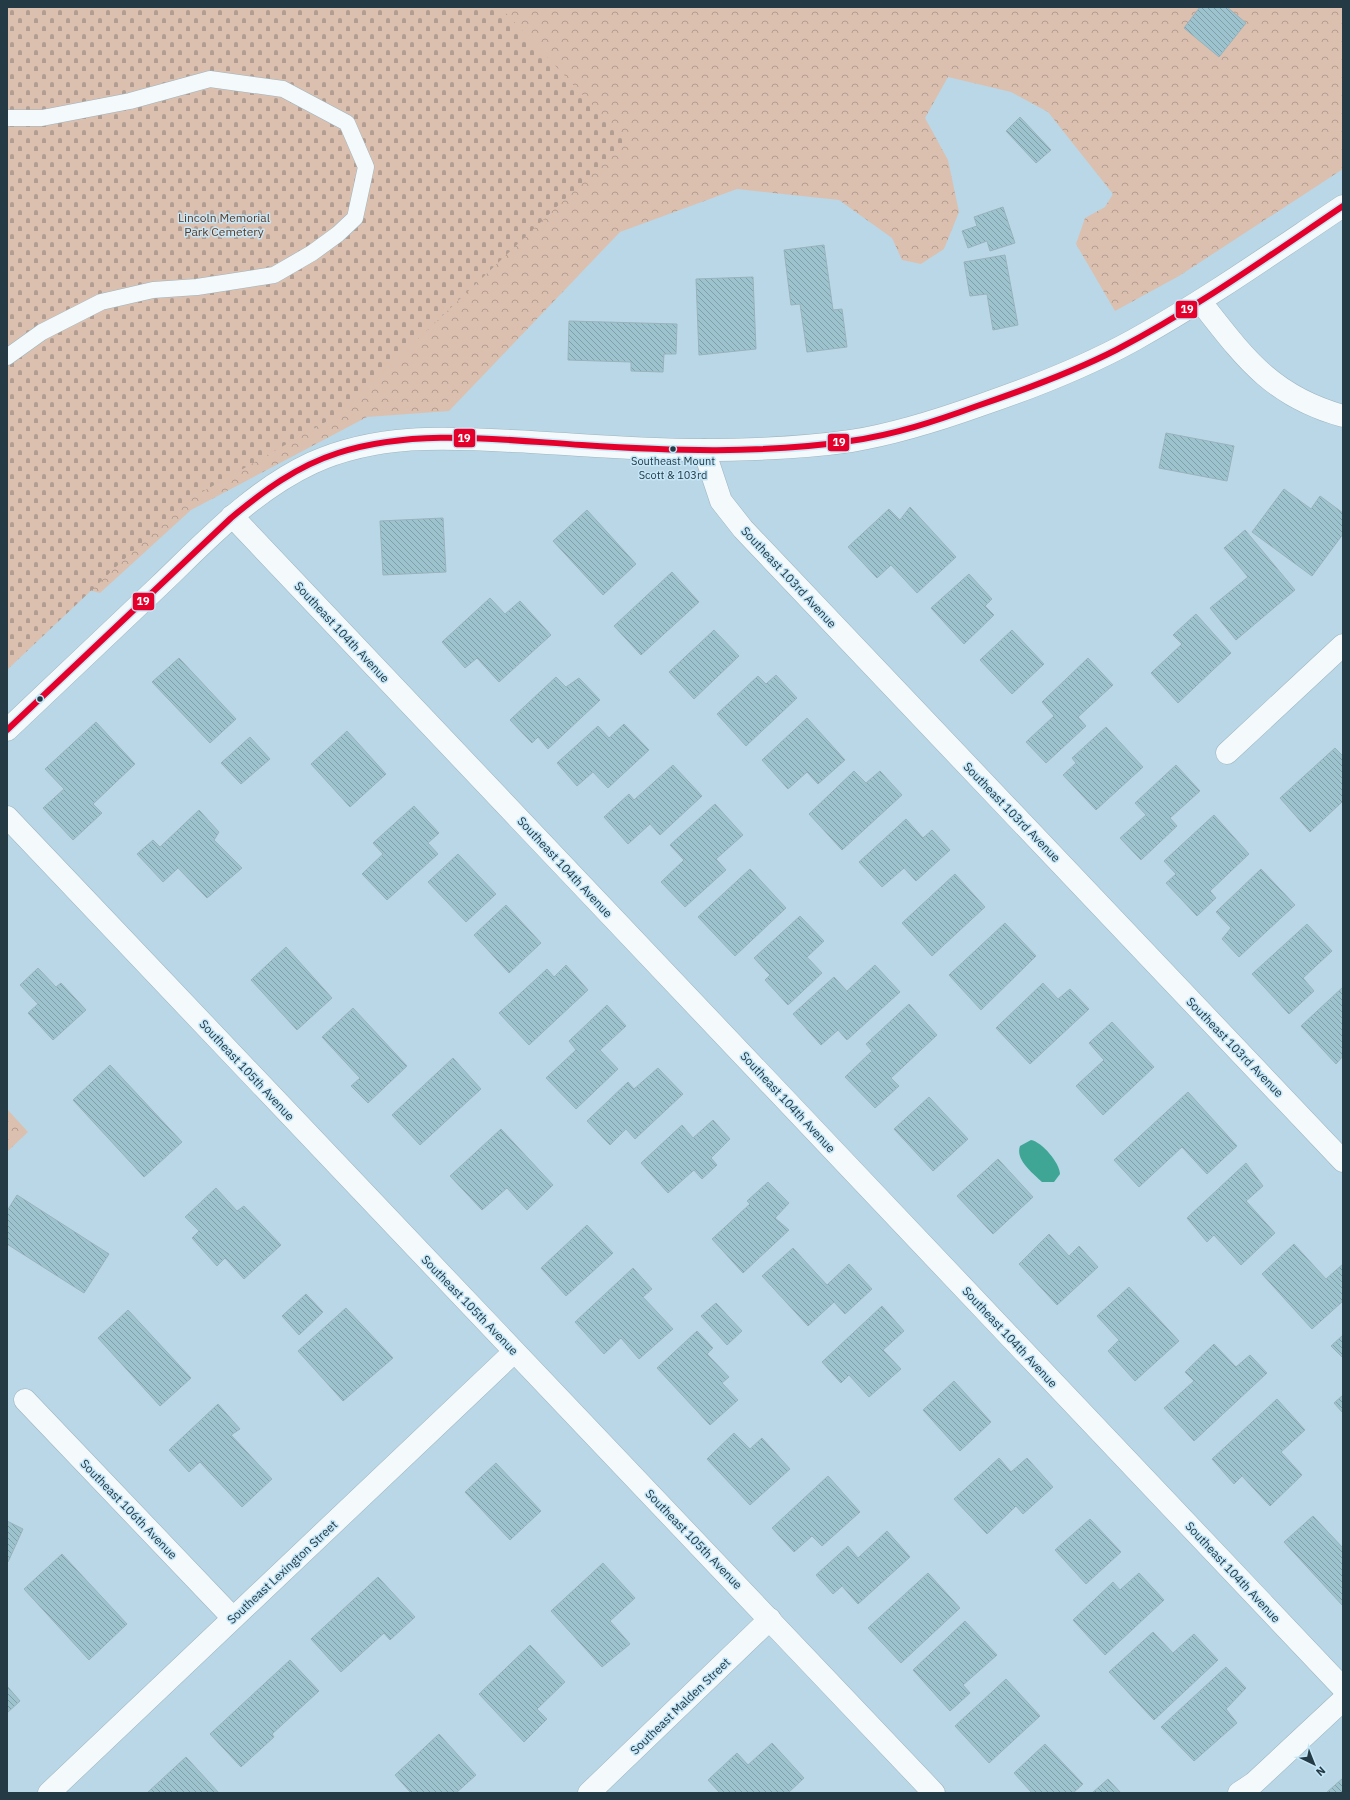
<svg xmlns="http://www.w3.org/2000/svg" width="1350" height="1800" font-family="'IBM Plex Sans',sans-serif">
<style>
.forest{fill:url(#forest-crowns)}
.cemetery{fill:url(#cemetery-stones)}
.water{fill:#3fa695}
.building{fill:url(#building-back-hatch);stroke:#99b3bd}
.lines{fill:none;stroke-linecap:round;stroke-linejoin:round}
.service-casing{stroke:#9db5c0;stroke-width:17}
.minor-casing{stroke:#9db5c0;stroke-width:23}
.tertiary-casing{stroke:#9db5c0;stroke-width:23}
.service{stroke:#f4f9fb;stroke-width:16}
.minor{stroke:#f4f9fb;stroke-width:22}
.tertiary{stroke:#f4f9fb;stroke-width:22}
.bus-1-casing{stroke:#c6e7f8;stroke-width:9}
.bus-1{stroke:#e4002b;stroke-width:6}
.bus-dot{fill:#243b46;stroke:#c6e7f8;stroke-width:1.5}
.labels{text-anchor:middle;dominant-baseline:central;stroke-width:3;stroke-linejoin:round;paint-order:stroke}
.bus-label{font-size:11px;fill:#243b46;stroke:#c6e7f8}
.park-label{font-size:12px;fill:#5e361e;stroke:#c6e7f8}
.street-label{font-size:12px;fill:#243b46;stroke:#c6e7f8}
.line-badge{stroke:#c6e7f8;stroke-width:1.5}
.badge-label{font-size:11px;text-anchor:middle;font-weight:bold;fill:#fff}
</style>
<defs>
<pattern id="forest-crowns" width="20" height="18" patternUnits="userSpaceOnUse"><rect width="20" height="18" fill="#dbc0b0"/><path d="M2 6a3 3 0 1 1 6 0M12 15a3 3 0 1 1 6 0" fill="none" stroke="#b19d91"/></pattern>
<pattern id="cemetery-stones" width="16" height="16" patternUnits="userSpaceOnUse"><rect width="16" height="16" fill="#dbc0b0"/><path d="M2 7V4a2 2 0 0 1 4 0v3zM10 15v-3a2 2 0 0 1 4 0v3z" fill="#b19d91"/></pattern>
<pattern id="building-back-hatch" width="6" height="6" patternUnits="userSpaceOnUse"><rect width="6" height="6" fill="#9dc3ce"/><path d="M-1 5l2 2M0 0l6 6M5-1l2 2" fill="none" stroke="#80a0a9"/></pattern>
</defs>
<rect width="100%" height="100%" fill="#b9d7e6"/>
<!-- forest -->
<g class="forest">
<path d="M427 7H1343V169L1179 276 1115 311 1076 244 1085 218 1105 207 1113 194 1048 112 1011 92 948 77 925 118 948 160 959 212 944 249 921 264 902 260 892 238 839 200 737 189 620 232 449 411 367 417 191 510 100 593 56 581 7 368Z"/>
<path d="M7 1109 28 1132 7 1152Z"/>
</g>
<!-- cemetery -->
<path class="cemetery" d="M7 7H500L626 141 338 415 186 501 7 670Z"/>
<!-- water -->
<path class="water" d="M1031 1140C1042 1142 1060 1163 1060 1174L1054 1182H1042C1033 1173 1015 1160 1020 1146Z"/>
<!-- building -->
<g class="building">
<path d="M1200 7H1227L1246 23 1219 57 1184 28Z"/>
<path d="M1020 117 1051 150 1036 163 1006 131Z"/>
<path d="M1003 207 1015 243 990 251 987 241 968 248 962 231 977 226 974 217Z"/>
<path d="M824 245 833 310 842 309 847 347 807 352 800 304 791 305 784 250Z"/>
<path d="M1005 255 1018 325 993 330 987 294 970 296 964 262Z"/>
<path d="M753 277 756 349 699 355 696 279Z"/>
<path d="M569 321 677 324 676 354H664L663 372 631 371V362L568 360Z"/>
<path d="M1166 433 1234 446 1227 481 1159 468Z"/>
<path d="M1284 489 1311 509 1320 496 1343 513V534L1312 576 1252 532Z"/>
<path d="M910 507 956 557 917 593 891 565 877 578 848 547 889 509 900 520Z"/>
<path d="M587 510 636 564 603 595 553 541Z"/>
<path d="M443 518 446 572 383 575 380 521Z"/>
<path d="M1245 530 1295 590 1236 640 1210 608 1248 577 1224 548Z"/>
<path d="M672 572 699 602 641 655 614 626Z"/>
<path d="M969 574 992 599 985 606 994 615 964 644 931 608Z"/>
<path d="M490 598 505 614 520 601 551 635 499 682 477 658 465 668 442 642Z"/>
<path d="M1196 614 1231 653 1178 703 1151 673 1182 644 1173 635Z"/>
<path d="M714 630 739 656 694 699 669 672Z"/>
<path d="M1012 630 1044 664 1012 694 980 660Z"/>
<path d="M179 658 236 719 210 743 152 682Z"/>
<path d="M1088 658 1113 685 1078 717 1086 726 1046 763 1026 742 1054 716 1042 702Z"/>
<path d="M776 675 797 698 746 746 717 714 758 676 766 684Z"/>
<path d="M556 677 566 687 579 678 600 700 548 749 538 737 532 743 510 720Z"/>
<path d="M807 718 845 760 818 784 807 772 788 789 762 760Z"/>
<path d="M96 722 135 764 93 804 102 813 73 840 43 808 64 789 45 769Z"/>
<path d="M624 724 649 750 608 788 593 772 577 786 557 763 598 726 609 738Z"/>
<path d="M1106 727 1143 767 1096 810 1063 775 1076 763 1072 758Z"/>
<path d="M347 731 386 774 350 807 311 764Z"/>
<path d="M250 737 270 759 241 784 221 763Z"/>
<path d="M1335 748 1343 756V801L1310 832 1280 798Z"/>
<path d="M673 765 702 796 660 835 650 824 628 844 604 817 629 794 634 800Z"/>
<path d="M1176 765 1200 791 1170 818 1177 826 1141 860 1120 838 1146 815 1135 803Z"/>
<path d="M854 771 866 783 880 771 902 795 842 850 809 814Z"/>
<path d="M715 804 743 835 716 859 726 870 685 907 661 882 684 860 670 845Z"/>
<path d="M414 806 439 833 428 843 438 854 387 900 362 874 383 854 373 843Z"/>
<path d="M199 810 219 832 214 840 242 868 207 898 178 868 163 882 137 854 153 840 160 847Z"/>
<path d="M1214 815 1249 854 1210 891 1216 898 1197 916 1166 883 1176 874 1164 861Z"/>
<path d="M906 819 923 838 932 830 950 850 916 881 904 868 882 887 859 862Z"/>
<path d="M458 854 496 894 466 922 428 882Z"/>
<path d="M750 869 786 908 735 956 698 917Z"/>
<path d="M1261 869 1295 905 1239 957 1222 939 1231 928 1216 912Z"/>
<path d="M955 874 985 907 932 956 902 923Z"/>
<path d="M506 905 541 943 509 973 474 935Z"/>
<path d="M800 916 824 941 807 957 822 973 788 1005 765 980 770 975 754 958Z"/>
<path d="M1005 923 1036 956 981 1010 949 975Z"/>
<path d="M1307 924 1332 951 1303 978 1314 991 1289 1014 1252 974Z"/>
<path d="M286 947 332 998 297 1030 251 980Z"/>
<path d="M566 965 588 990 529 1045 499 1013 547 969 554 977Z"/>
<path d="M875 965 900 992 847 1040 838 1030 821 1045 793 1014 834 977 847 991Z"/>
<path d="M38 968 56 987 61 983 86 1010 53 1040 28 1013 38 1004 20 985Z"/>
<path d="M1043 983 1058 999 1070 989 1089 1009 1030 1064 996 1028Z"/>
<path d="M1343 987V1056L1336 1064 1301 1026Z"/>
<path d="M909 1004 937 1035 891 1078 899 1086 875 1108 845 1077 872 1051 866 1044Z"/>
<path d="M607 1005 626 1026 600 1050 618 1069 576 1109 546 1078 576 1050 569 1041Z"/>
<path d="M353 1008 407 1066 368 1103 351 1086 360 1078 322 1037Z"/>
<path d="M1112 1022 1154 1067 1103 1115 1076 1086 1104 1060 1089 1043Z"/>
<path d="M453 1058 481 1089 420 1145 392 1115Z"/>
<path d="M110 1065 182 1142 144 1177 73 1100Z"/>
<path d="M658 1068 683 1094 635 1139 626 1129 610 1145 587 1121 628 1082 634 1089Z"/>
<path d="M1188 1092 1237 1146 1207 1174 1182 1147 1139 1187 1114 1160Z"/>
<path d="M929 1097 968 1139 933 1171 894 1129Z"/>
<path d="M713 1120 730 1139 711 1158 717 1165 702 1179 694 1170 668 1193 641 1163 682 1125 693 1138Z"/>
<path d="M501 1129 553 1185 527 1210 507 1188 482 1210 450 1176Z"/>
<path d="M998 1159 1033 1197 993 1234 957 1196Z"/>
<path d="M1246 1163 1263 1186 1246 1201 1275 1233 1241 1265 1214 1235 1207 1242 1187 1218Z"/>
<path d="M768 1182 789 1203 775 1218 789 1230 743 1273 712 1239 750 1204 747 1201Z"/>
<path d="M216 1188 237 1211 244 1206 281 1245 244 1279 225 1258 217 1266 192 1238 199 1231 185 1217Z"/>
<path d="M17 1195 109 1254 84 1293 7 1244V1211Z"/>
<path d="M587 1225 613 1253 566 1296 541 1268Z"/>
<path d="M1049 1234 1069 1256 1079 1246 1098 1267 1057 1305 1019 1264Z"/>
<path d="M1294 1244 1326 1279 1343 1264V1301L1312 1329 1262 1274Z"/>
<path d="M793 1248 827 1285 849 1264 872 1289 845 1314 834 1302 808 1326 762 1276Z"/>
<path d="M633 1268 652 1289 643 1297 673 1329 639 1359 621 1338 604 1354 575 1322Z"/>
<path d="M1129 1287 1179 1341 1135 1381 1108 1351 1119 1340 1097 1316Z"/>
<path d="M306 1294 323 1312 299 1335 282 1316Z"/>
<path d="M716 1303 742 1331 727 1345 701 1316Z"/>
<path d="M882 1306 904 1331 883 1350 901 1369 869 1397 849 1375 841 1383 822 1362Z"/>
<path d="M346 1308 393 1358 343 1401 298 1351Z"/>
<path d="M128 1310 191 1378 160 1406 98 1338Z"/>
<path d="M697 1331 713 1348 707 1354 729 1377 722 1383 738 1400 710 1425 657 1368Z"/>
<path d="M1343 1335V1358L1331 1346Z"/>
<path d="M1214 1344 1236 1367 1250 1355 1267 1373 1194 1441 1164 1408 1194 1381 1185 1372Z"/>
<path d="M954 1381 991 1422 960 1451 923 1410Z"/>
<path d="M1343 1395V1413L1334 1403Z"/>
<path d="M1277 1399 1305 1430 1281 1452 1302 1475 1270 1506 1242 1476 1234 1484 1212 1459Z"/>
<path d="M218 1404 240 1429 231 1435 272 1479 242 1507 200 1462 189 1472 169 1450Z"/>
<path d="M734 1433 750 1449 762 1438 790 1469 750 1505 707 1459Z"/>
<path d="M999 1458 1011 1472 1027 1458 1053 1487 1023 1514 1016 1506 987 1534 954 1499Z"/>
<path d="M496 1463 541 1511 510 1540 465 1492Z"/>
<path d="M828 1476 860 1512 822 1546 812 1536 794 1552 772 1528Z"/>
<path d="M1313 1516 1343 1548V1606L1284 1542Z"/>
<path d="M1090 1519 1121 1552 1086 1584 1055 1550Z"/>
<path d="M7 1521 23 1529 8 1562 7 1561Z"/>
<path d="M887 1531 910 1557 858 1604 842 1586 833 1594 816 1575 848 1546 858 1558Z"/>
<path d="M62 1554 127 1624 89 1660 24 1589Z"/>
<path d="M603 1563 635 1598 610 1621 630 1644 602 1667 551 1611Z"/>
<path d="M928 1573 960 1608 901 1663 868 1628Z"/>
<path d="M1139 1573 1164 1600 1105 1655 1073 1620 1113 1582 1120 1590Z"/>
<path d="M378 1577 415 1617 390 1640 384 1633 341 1672 311 1639Z"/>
<path d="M965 1621 997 1655 963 1685 970 1693 950 1711 913 1670Z"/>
<path d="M1153 1632 1173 1653 1194 1634 1218 1660 1154 1720 1109 1672Z"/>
<path d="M530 1645 565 1682 537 1709 547 1719 524 1742 479 1694Z"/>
<path d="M290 1660 319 1691 272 1734 274 1737 241 1767 210 1734Z"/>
<path d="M1226 1667 1246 1688 1226 1709 1237 1723 1194 1761 1161 1727Z"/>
<path d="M1006 1679 1040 1716 989 1763 955 1726Z"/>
<path d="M7 1686 20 1701 7 1713Z"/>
<path d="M439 1734 476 1775 456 1793H411L395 1775Z"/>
<path d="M772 1743 804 1778 788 1793H720L708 1780 737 1753 748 1765Z"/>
<path d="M1045 1744 1083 1784 1073 1793H1032L1014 1773Z"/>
<path d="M186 1757 219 1793H147Z"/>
<path d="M1343 1778V1793H1326Z"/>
<path d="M1108 1779 1121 1793H1092Z"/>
</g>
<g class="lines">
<defs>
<path id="service" d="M7 118H42L130 101 210 79 283 89 347 123 366 167 355 218 338 234 312 253 274 275 197 287 153 290 101 302 42 332 7 357"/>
<g id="minor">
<path d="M1200 301C1244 357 1271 396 1343 416"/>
<path d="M704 450 721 501 743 529 1343 1161"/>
<path d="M232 516 1343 1688"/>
<path d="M1227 753 1343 645"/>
<path d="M7 817 934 1793"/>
<path d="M25 1400 233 1618"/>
<path d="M49 1793 514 1352"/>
<path d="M589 1793 770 1619"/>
<path d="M1239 1793 1254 1783 1343 1700"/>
</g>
<path id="tertiary" d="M7 730C58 682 109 633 160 585 207 540 252 491 312 463 376 434 444 437 512 441 575 444 637 450 700 450 750 450 802 448 851 441 895 434 939 420 981 405 1034 387 1085 367 1134 340 1206 300 1274 252 1343 206"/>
</defs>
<!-- service casing -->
<use href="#service" class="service-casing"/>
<!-- minor casing -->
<use href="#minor" class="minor-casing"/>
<!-- tertiary casing -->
<use href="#tertiary" class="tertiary-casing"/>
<!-- service -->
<use href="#service" class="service"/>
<!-- minor -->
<use href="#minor" class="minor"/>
<!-- tertiary -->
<use href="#tertiary" class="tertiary"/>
<defs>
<path id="bus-1" d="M7 730 231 518C263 491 297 466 338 453 416 428 502 440 582 445 671 451 762 454 850 441 894 435 936 421 977 406 1024 390 1071 373 1116 350 1195 309 1269 256 1343 206"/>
</defs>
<!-- bus-1 casing -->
<use href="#bus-1" class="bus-1-casing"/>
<!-- bus-1 -->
<use href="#bus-1" class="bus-1"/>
</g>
<!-- markers -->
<g class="bus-dot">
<circle cx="673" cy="449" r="3.5"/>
<circle cx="40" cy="699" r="3.5"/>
</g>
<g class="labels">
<!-- bus labels -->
<g class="bus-label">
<text x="673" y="461">Southeast Mount<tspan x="673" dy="14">Scott &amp; 103rd</tspan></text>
</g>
<!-- park labels -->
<g class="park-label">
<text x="224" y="217">Lincoln Memorial<tspan x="224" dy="14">Park Cemetery</tspan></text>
</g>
<!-- street labels -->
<g class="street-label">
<text transform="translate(789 577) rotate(47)">Southeast 103rd Avenue</text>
<text transform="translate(342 632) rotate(47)">Southeast 104th Avenue</text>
<text transform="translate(1012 812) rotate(46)">Southeast 103rd Avenue</text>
<text transform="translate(565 867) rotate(47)">Southeast 104th Avenue</text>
<text transform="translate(1235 1047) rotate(46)">Southeast 103rd Avenue</text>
<text transform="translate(247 1070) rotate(47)">Southeast 105th Avenue</text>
<text transform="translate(788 1102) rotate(47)">Southeast 104th Avenue</text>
<text transform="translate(470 1305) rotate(46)">Southeast 105th Avenue</text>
<text transform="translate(1010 1337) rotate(47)">Southeast 104th Avenue</text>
<text transform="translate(129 1509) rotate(46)">Southeast 106th Avenue</text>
<text transform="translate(694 1539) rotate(46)">Southeast 105th Avenue</text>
<text transform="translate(282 1572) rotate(-43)">Southeast Lexington Street</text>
<text transform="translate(1233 1572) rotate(47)">Southeast 104th Avenue</text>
<text transform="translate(680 1706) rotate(-44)">Southeast Malden Street</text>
</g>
</g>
<g class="line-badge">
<rect x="1175" y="300" width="23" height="19" rx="4" fill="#e4002b"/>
<rect x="453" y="428" width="23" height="20" rx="4" fill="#e4002b"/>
<rect x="827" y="433" width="23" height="19" rx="4" fill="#e4002b"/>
<rect x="132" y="592" width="23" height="19" rx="4" fill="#e4002b"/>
</g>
<g class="badge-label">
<text x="1187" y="313">19</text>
<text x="464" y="442">19</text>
<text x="839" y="446">19</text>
<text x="143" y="605">19</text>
</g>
<!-- border -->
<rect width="1350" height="1800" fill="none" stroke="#243b46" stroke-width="16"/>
<!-- north arrow -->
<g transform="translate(1314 1764) rotate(137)" stroke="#c6e7f8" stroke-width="3" paint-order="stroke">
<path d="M0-3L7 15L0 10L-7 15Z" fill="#243b46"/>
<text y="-6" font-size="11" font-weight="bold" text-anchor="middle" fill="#243b46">N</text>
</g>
</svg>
